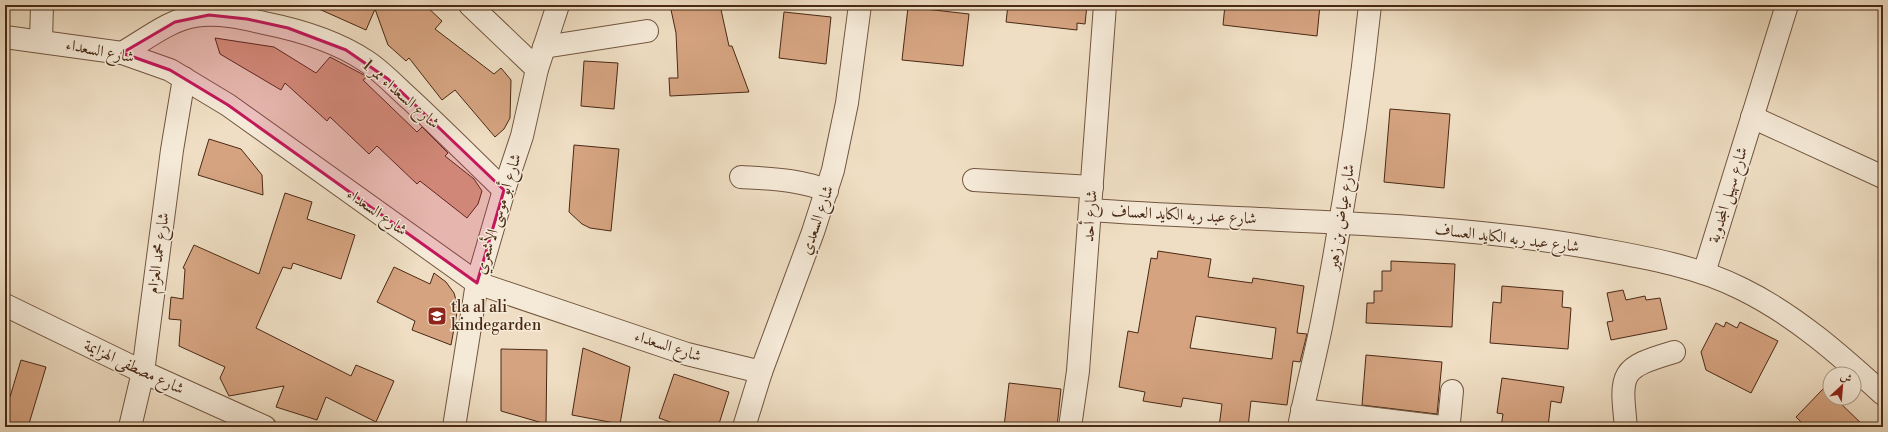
<svg xmlns="http://www.w3.org/2000/svg" width="1888" height="432" font-family="'Libre Bodoni',Amiri,serif">
<style>
.building{fill:#d5a380;stroke:#492915;fill-rule:evenodd}
.lines{fill:none;stroke-linecap:round;stroke-linejoin:round}
.minor-casing{stroke:#725640;stroke-width:24}
.minor{stroke:#f5ead8;stroke-width:22}
.marked{fill:#c2185b;fill-opacity:0.2;stroke:#c2185b;stroke-width:3;stroke-linejoin:round}
.labels{text-anchor:middle;dominant-baseline:central;stroke-width:3;stroke-linejoin:round;paint-order:stroke}
.street-label{font-size:16px;fill:#492915;stroke:#f5ead8}
.poi-label{font-size:16px;fill:#492915;stroke:#f5ead8;text-anchor:start}
</style>
<rect width="100%" height="100%" fill="#efdec3"/>
<filter id="stains"><feTurbulence type="fractalNoise" baseFrequency=".005" numOctaves="4"/><feColorMatrix values="0 0 0 0 .2 0 0 0 0 .09 0 0 0 0 .02 0 0 0 .5 -.17"/></filter>
<radialGradient id="worn" r=".72"><stop offset=".6" stop-color="#630" stop-opacity="0"/><stop offset="1" stop-color="#630" stop-opacity=".3"/></radialGradient>
<!-- building -->
<g class="building">
<path d="M310 5H425L442 21 435 29 494 74 501 68 511 80 510 118 504 129 495 137 455 90 442 100 409 58 406 61 388 45 375 9 366 30Z"/>
<path d="M670 5H720L729 46H732L749 92 670 96 669 78H678L676 33Z"/>
<path d="M1008 5H1087L1085 24 1077 23V30L1006 22Z"/>
<path d="M1225 5H1320L1317 36 1223 25Z"/>
<path d="M908 7 969 14 963 66 902 60Z"/>
<path d="M784 12 831 17 826 64 779 58Z"/>
<path d="M215 38 274 47 316 73 330 57 362 74 367 77 363 80 417 132 422 127 448 153 445 156 474 179 482 191 478 204 467 218 420 181 417 184 377 146 369 154 330 117 327 121 285 83 281 90 220 54Z"/>
<path d="M584 61 618 63 614 109 581 106Z"/>
<path d="M1390 109 1450 114 1444 188 1384 182Z"/>
<path d="M209 139 241 149 262 175 263 195 198 175Z"/>
<path d="M574 145 619 149 611 231 590 228 582 224 569 212Z"/>
<path d="M285 193 312 202 307 219 355 235 341 279 293 263 291 269 283 267 256 328 351 376 356 365 394 381 376 422 326 397 317 420 276 407 284 386 229 396 220 378 225 367 179 346 181 320 169 319 171 297 183 299 185 269 183 268 194 245 259 274Z"/>
<path d="M1158 251 1211 259 1208 277 1252 283 1253 278 1304 286 1297 333 1307 334 1300 362 1293 361 1287 405 1251 401 1248 427H1219L1222 404 1183 398 1181 407 1143 401 1145 392 1119 387 1128 331 1138 333 1151 258 1157 259ZM1196 316 1276 328 1272 359 1190 348Z"/>
<path d="M1391 261 1455 264 1452 327 1366 323 1367 303H1374V291H1382V271H1391Z"/>
<path d="M394 267 430 284 434 273 446 282 454 293 458 307 451 345 412 330 415 321 377 302Z"/>
<path d="M1502 286 1563 291 1562 307 1571 308 1568 349 1490 343 1493 302 1501 303Z"/>
<path d="M1623 290 1626 300 1645 296 1646 300 1660 298 1667 329 1611 340 1607 322 1613 321 1607 293Z"/>
<path d="M1726 322 1737 328 1740 322 1778 341 1751 393 1706 370 1701 352 1716 323 1724 327Z"/>
<path d="M583 348 630 367 620 424 572 415Z"/>
<path d="M501 349 547 350 546 424 501 411Z"/>
<path d="M1366 355 1442 362 1437 414 1362 405Z"/>
<path d="M21 360 46 367 28 427H5V397H10Z"/>
<path d="M674 374 729 392 718 427H684L659 418Z"/>
<path d="M1502 378 1564 387 1561 403 1551 401 1548 427H1501L1503 414 1497 413Z"/>
<path d="M1009 383 1061 389 1057 427H1004Z"/>
<path d="M1824 388 1830 394V398H1835L1865 427H1806L1796 417Z"/>
</g>
<g class="lines">
<defs>
<g id="minor">
<path d="M470 5 537 69"/>
<path d="M5 37 122 53 170 70 228 105 477 283 687 354 761 372"/>
<path d="M41 41 42 5"/>
<path d="M544 47 647 31"/>
<path d="M122 53C145 40 169 20 195 16 217 12 243 18 264 23 299 30 336 41 366 61 383 72 397 88 412 101 443 130 473 160 504 190"/>
<path d="M1752 117 1883 177"/>
<path d="M741 177C769 179 800 179 827 191"/>
<path d="M974 180 1092 187"/>
<path d="M1090 210C1132 213 1174 215 1216 217 1342 223 1468 226 1593 248 1643 257 1697 266 1742 289 1795 315 1839 354 1883 394"/>
<path d="M1704 273 1787 5"/>
<path d="M5 305 143 372 265 427"/>
<path d="M1302 410 1442 427 1449 422 1452 391"/>
<path d="M130 427 143 372 172 150 184 78"/>
<path d="M454 427 477 283 504 190 522 136 537 69 558 5"/>
<path d="M744 427 761 372 813 232 833 170 847 103 860 5"/>
<path d="M1070 427 1078 371 1105 5"/>
<path d="M1299 427C1306 390 1316 354 1323 317 1343 214 1359 110 1370 5"/>
<path d="M1626 427C1620 372 1620 368 1674 352"/>
</g>
</defs>
<!-- minor casing -->
<use href="#minor" class="minor-casing"/>
<!-- minor -->
<use href="#minor" class="minor"/>
</g>
<!-- marked area -->
<path class="marked" d="M209 15 247 19 288 28 346 50 388 79 504 190 477 283 228 105 170 70 122 53 175 22Z"/>
<!-- icons -->
<defs>
<symbol id="school-square" viewBox="-11 -11 22 22"><rect x="-9" y="-9" width="18" height="18" rx="4" fill="#8f2418" stroke="#f5ead8"/><path d="M0-5L7-2L0 1L-7-2ZM-4 1L0 2.5L4 1V4Q0 6-4 4Z" fill="#fff"/></symbol>
</defs>
<g fill-rule="evenodd">
<use href="#school-square" x="426" y="305" width="22" height="22"/>
</g>
<g class="labels">
<!-- street labels -->
<g class="street-label">
<text transform="translate(100 51) rotate(11)">شارع السعداء</text>
<text transform="translate(401 94) rotate(41)">شارع السعداء ممر 1</text>
<text transform="translate(1728 195) rotate(-73)">شارع سهيل المجدوبة</text>
<text transform="translate(377 212) rotate(35)">شارع السعداء</text>
<text transform="translate(498 214) rotate(-73)">شارع أبو موسى الأشعري</text>
<text transform="translate(1184 215) rotate(3)">شارع عبد ربه الكايد العساف</text>
<text transform="translate(1090 216) rotate(-86)">شارع أحد</text>
<text transform="translate(1341 217) rotate(-81)">شارع عياض بن زهير</text>
<text transform="translate(817 220) rotate(-71)">شارع السعدي</text>
<text transform="translate(1507 238) rotate(7)">شارع عبد ربه الكايد العساف</text>
<text transform="translate(158 253) rotate(-82)">شارع محمد العزام</text>
<text transform="translate(668 346) rotate(18)">شارع السعداء</text>
<text transform="translate(134 367) rotate(25)">شارع مصطفى الهزايمة</text>
</g>
<!-- poi labels -->
<g class="poi-label">
<text x="451" y="307">tla al ali<tspan x="451" dy="18">kindegarden</tspan></text>
</g>
</g>
<!-- margin -->
<rect width="1888" height="432" fill="none" stroke="#efdec3" stroke-width="20"/>
<rect x="6" y="6" width="1876" height="420" fill="none" stroke="#492915" stroke-width="2"/>
<rect x="10" y="10" width="1868" height="412" fill="none" stroke="#492915"/>
<!-- north arrow -->
<g transform="translate(1842 386) rotate(26)"><circle r="19" fill="#f5ead8" stroke="#b09d8a"/>
<path d="M0-3L7 15L0 10L-7 15Z" fill="#8f2418"/>
<text y="-6" font-size="11" font-weight="bold" text-anchor="middle" fill="#492915">ش</text>
</g>
<rect width="100%" height="100%" filter="url(#stains)"/>
<rect width="100%" height="100%" fill="url(#worn)"/>
</svg>
